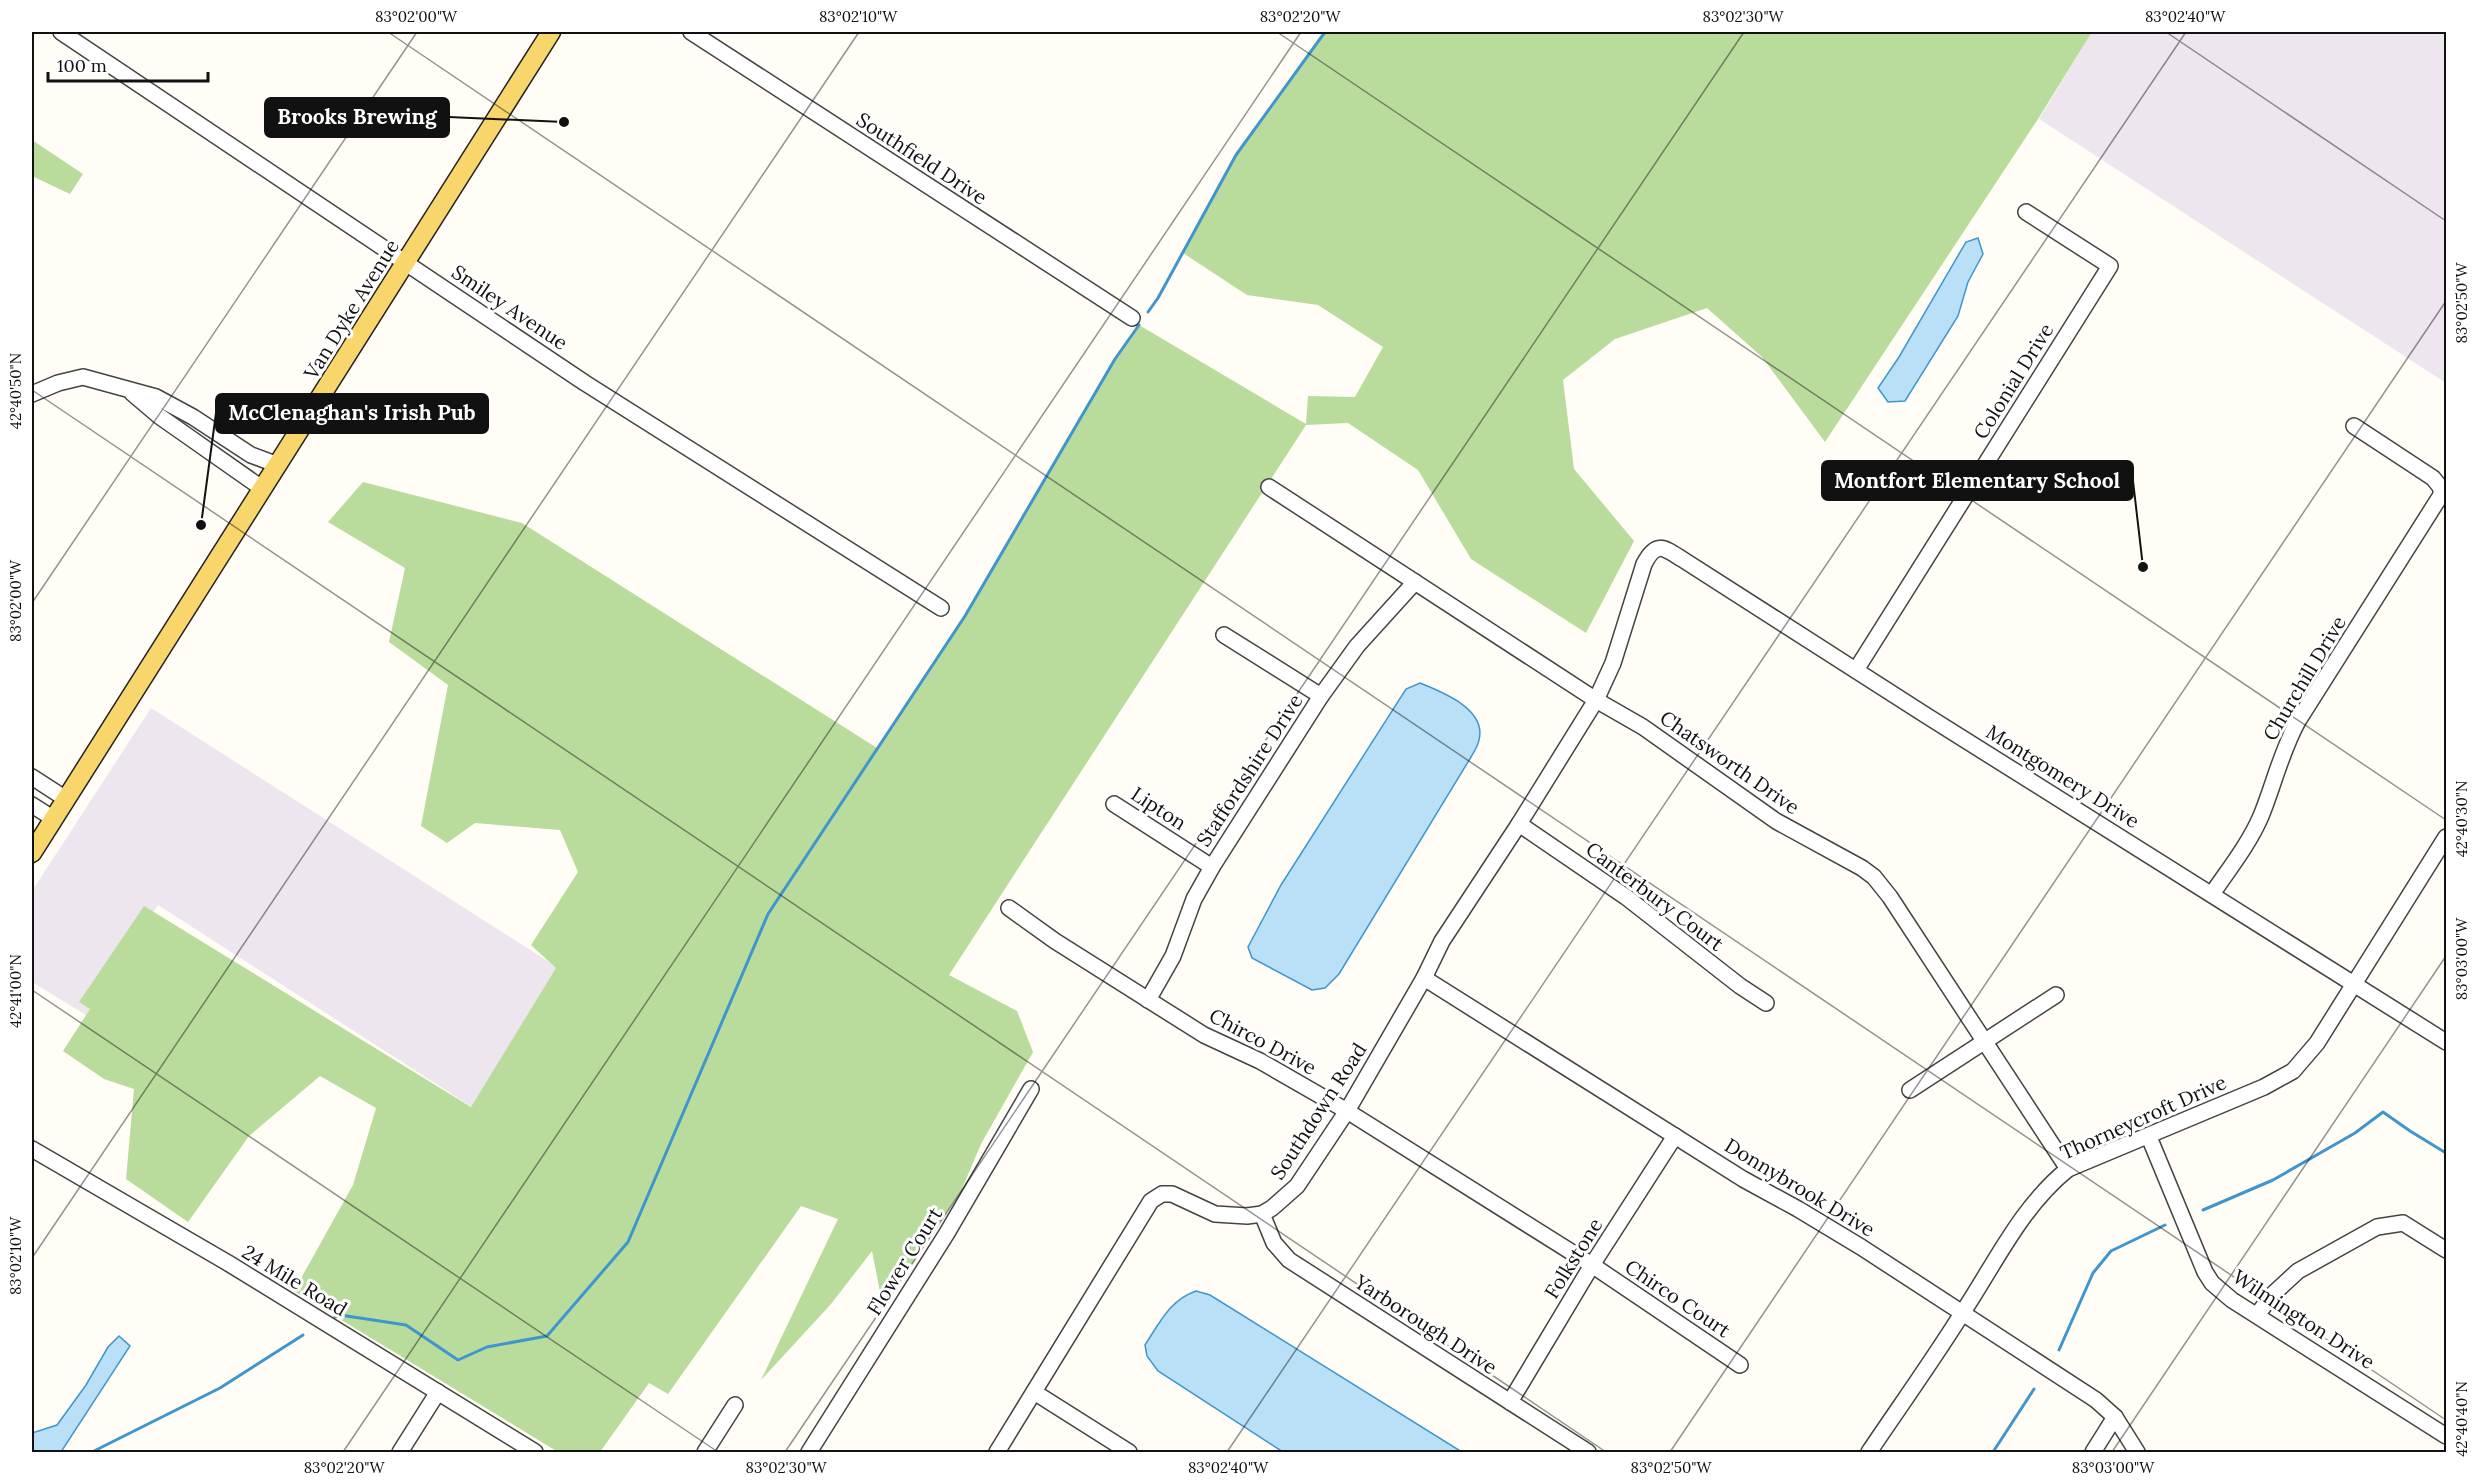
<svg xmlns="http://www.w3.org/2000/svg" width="2478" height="1484" font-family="Lora,serif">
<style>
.industrial{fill:#eee6ef}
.forest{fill:#b9dc9c}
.water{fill:#b9e0f7;stroke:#3f96cf;stroke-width:1.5}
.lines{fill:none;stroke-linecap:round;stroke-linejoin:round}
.stream{stroke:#3f96cf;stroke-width:3}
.minor-casing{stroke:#444;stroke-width:18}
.major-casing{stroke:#222;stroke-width:21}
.minor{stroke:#fff;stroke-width:15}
.major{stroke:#f9d66b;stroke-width:18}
.ticks{fill:none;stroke:#111;stroke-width:1.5;stroke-opacity:0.45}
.labels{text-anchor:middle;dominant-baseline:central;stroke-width:6;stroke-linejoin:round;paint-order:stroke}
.street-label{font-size:20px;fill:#111;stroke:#fff}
.leader{fill:none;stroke:#111;stroke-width:2}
.callout-dot{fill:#111;stroke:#fff;stroke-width:2}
.callout{fill:#111;stroke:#111;stroke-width:2}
.callout-label{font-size:21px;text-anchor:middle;font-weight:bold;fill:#fff}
.neatline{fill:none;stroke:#111;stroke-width:2}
.ticks-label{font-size:15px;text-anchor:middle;fill:#111}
</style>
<rect width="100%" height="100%" fill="#fffdf5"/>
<!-- industrial -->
<g class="industrial">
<path d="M2092 32H2446V383L2039 119Z"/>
<path d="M151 708 557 967 472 1107 158 905 86 1015 32 982V891Z"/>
</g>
<!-- forest -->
<g class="forest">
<path d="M1325 32H2092L2038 119 1825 442 1762 357 1707 308 1615 339 1563 380 1574 469 1634 541 1586 633 1471 559 1418 470 1348 423 1306 425 949 975 1017 1011 1033 1052 981 1144 961 1191 883 1307 872 1251 831 1304 761 1380 838 1219 801 1206 668 1394 649 1383 600 1452H558L294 1291 353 1185 376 1108 320 1076 249 1136 188 1222 126 1179 134 1089 104 1079 63 1051 90 1009 79 1002 144 906 471 1107 556 968 531 945 578 872 560 830 475 823 447 843 421 826 448 685 389 642 405 568 328 522 363 482 522 523 877 748 965 616 1115 359 1139 325 1306 424 1308 396 1355 397 1383 347 1318 305 1247 295 1183 253 1236 155Z"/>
<path d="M32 140 83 174 70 194 32 176Z"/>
</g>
<!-- water -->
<g class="water">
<path d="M1978 238 1983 254 1968 282 1958 316 1905 401 1888 402 1878 388 1899 357 1966 242Z"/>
<path d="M1420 683C1442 692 1487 709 1479 740 1478 746 1474 752 1471 757L1339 974 1325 988 1312 990 1252 958 1248 947 1281 885 1406 689Z"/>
<path d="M1196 1291 1210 1295 1462 1452H1283L1158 1371 1147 1356 1145 1345C1160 1322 1170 1300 1196 1291Z"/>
<path d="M119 1336 130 1346 61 1452H32V1433L57 1425 86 1385 108 1347Z"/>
</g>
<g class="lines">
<!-- stream -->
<g class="stream">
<path d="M1148 312 1158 298 1236 155 1325 32"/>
<path d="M2203 1210 2273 1180 2355 1133 2383 1112 2410 1131 2446 1153"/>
<path d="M335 1317 340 1315 406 1325 458 1360 487 1347 547 1336 628 1242 768 914 965 616 1115 359 1139 325"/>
<path d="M2059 1350 2093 1273 2111 1251 2165 1225"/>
<path d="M92 1452 220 1388 303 1335"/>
<path d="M1993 1452 2034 1389"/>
</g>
<defs>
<g id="minor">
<path d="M61 32 585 383 941 608"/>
<path d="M691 32 1132 318"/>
<path d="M132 393 159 416 263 489"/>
<path d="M32 394 58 383 83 377 156 397 193 417 251 455 278 465"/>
<path d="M1269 487 1596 700 1643 727 1776 821 1862 868 1874 877 1890 897 2068 1169"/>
<path d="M1224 635 1321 696"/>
<path d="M1856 670 2110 266 2026 212"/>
<path d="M32 777 66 799"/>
<path d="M1114 804 1212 867"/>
<path d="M32 805 54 819"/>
<path d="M1519 824 1626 897 1740 986 1766 1003"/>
<path d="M2212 894C2229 869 2249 844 2261 816 2274 784 2281 752 2298 721L2441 495V488L2433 478 2354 426"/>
<path d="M1009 908 1055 941 1204 1035 1260 1061 1347 1111 1592 1265 1740 1365"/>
<path d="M1424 978 1743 1179 1798 1209 1861 1247 2096 1400 2115 1417 2137 1452"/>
<path d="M1148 1000 1173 956 1194 899 1212 867 1321 696 1357 646 1415 582"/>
<path d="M1910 1090 2056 995"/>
<path d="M2149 1137 2205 1272 2212 1283 2232 1300 2446 1436"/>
<path d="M32 1149 228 1263 535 1452"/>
<path d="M1262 1214 1274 1243 1289 1260 1588 1452"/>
<path d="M2257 1315 2273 1294 2298 1271 2377 1227 2403 1223 2446 1250"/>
<path d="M1034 1392 1129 1452"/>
<path d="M1510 1402 1592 1265 1675 1136"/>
<path d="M400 1452 438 1392"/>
<path d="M705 1452 735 1405"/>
<path d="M809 1452 947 1233 1031 1089"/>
<path d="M997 1452 1151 1201 1162 1194H1172L1215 1214 1247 1216 1262 1214 1272 1208 1297 1186 1347 1111 1424 978 1442 941 1519 824 1596 700 1613 663 1644 564C1656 541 1663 547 1682 559L1927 716 2446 1042"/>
<path d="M1869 1452C1900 1406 1933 1360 1963 1312 1996 1262 2021 1207 2068 1169L2264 1087 2293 1071 2317 1043 2446 837"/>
<path d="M2093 1452 2115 1417"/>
</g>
<path id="major" d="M32 853 551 32"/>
</defs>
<!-- minor casing -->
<use href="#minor" class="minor-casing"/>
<!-- major casing -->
<use href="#major" class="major-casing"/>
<!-- minor -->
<use href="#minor" class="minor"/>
<!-- major -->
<use href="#major" class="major"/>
</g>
<!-- ticks -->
<path class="ticks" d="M388 32 2446 1420M1277 32 2446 820M2166 32 2446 221M32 390 1606 1452M32 603 417 32M32 990 718 1452M32 1258 859 32M343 1452 1301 32M785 1452 1744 32M1227 1452 2186 32M1670 1452 2446 301M2112 1452 2446 956"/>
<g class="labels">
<!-- street labels -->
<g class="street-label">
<text transform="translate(922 158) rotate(33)">Southfield Drive</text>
<text transform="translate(510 307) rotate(34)">Smiley Avenue</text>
<text transform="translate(351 309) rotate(-58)">Van Dyke Avenue</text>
<text transform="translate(2013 381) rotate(-58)">Colonial Drive</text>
<text transform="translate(2304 678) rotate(-59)">Churchill Drive</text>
<text transform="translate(1730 762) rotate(35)">Chatsworth Drive</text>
<text transform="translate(1249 770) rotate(-57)">Staffordshire Drive</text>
<text transform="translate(2063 776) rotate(32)">Montgomery Drive</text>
<text transform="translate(1159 808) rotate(33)">Lipton</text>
<text transform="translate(1655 896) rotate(37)">Canterbury Court</text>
<text transform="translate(1263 1041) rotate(28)">Chirco Drive</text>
<text transform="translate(1318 1111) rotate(-57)">Southdown Road</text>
<text transform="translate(2143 1117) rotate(-24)">Thorneycroft Drive</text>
<text transform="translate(1800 1187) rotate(31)">Donnybrook Drive</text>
<text transform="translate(1573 1258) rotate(-58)">Folkstone</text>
<text transform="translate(904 1261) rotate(-58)">Flower Court</text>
<text transform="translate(295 1280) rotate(31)">24 Mile Road</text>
<text transform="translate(1678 1298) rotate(34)">Chirco Court</text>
<text transform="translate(2304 1319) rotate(33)">Wilmington Drive</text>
<text transform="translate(1426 1324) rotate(33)">Yarborough Drive</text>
</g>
</g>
<!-- callouts -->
<path class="leader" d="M564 122L449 117M201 525L216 413M2143 567L2133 481"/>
<g class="callout-dot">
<circle cx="564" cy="122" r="6"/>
<circle cx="201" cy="525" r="6"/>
<circle cx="2143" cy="567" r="6"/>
</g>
<g class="callout">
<rect x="265" y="98" width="184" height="39" rx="6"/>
<rect x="216" y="394" width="272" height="39" rx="6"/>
<rect x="1822" y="461" width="311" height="39" rx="6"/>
</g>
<g class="callout-label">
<text x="357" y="124">Brooks Brewing</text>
<text x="352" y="420">McClenaghan's Irish Pub</text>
<text x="1977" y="488">Montfort Elementary School</text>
</g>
<!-- border -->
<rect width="2478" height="1484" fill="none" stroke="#ffffff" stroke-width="66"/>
<!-- scale -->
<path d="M48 72v9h160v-9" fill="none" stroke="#111111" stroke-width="3"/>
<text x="57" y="72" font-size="18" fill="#111111" stroke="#ffffff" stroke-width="4.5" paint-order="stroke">100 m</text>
<rect x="33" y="33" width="2412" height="1418" class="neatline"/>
<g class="ticks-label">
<text x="416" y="22">83°02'00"W</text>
<text x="858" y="22">83°02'10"W</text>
<text x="1300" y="22">83°02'20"W</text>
<text x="1743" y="22">83°02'30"W</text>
<text x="2185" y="22">83°02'40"W</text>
<text transform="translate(2462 303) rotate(-90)" y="5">83°02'50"W</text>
<text transform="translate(16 391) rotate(-90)" y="5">42°40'50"N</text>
<text transform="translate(16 601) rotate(-90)" y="5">83°02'00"W</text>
<text transform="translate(2462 819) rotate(-90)" y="5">42°40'30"N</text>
<text transform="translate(2462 959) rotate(-90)" y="5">83°03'00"W</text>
<text transform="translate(16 991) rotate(-90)" y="5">42°41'00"N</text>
<text transform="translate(16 1256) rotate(-90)" y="5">83°02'10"W</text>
<text transform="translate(2462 1419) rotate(-90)" y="5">42°40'40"N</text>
<text x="344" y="1473">83°02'20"W</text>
<text x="786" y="1473">83°02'30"W</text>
<text x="1228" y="1473">83°02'40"W</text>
<text x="1671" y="1473">83°02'50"W</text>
<text x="2113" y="1473">83°03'00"W</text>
</g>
</svg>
